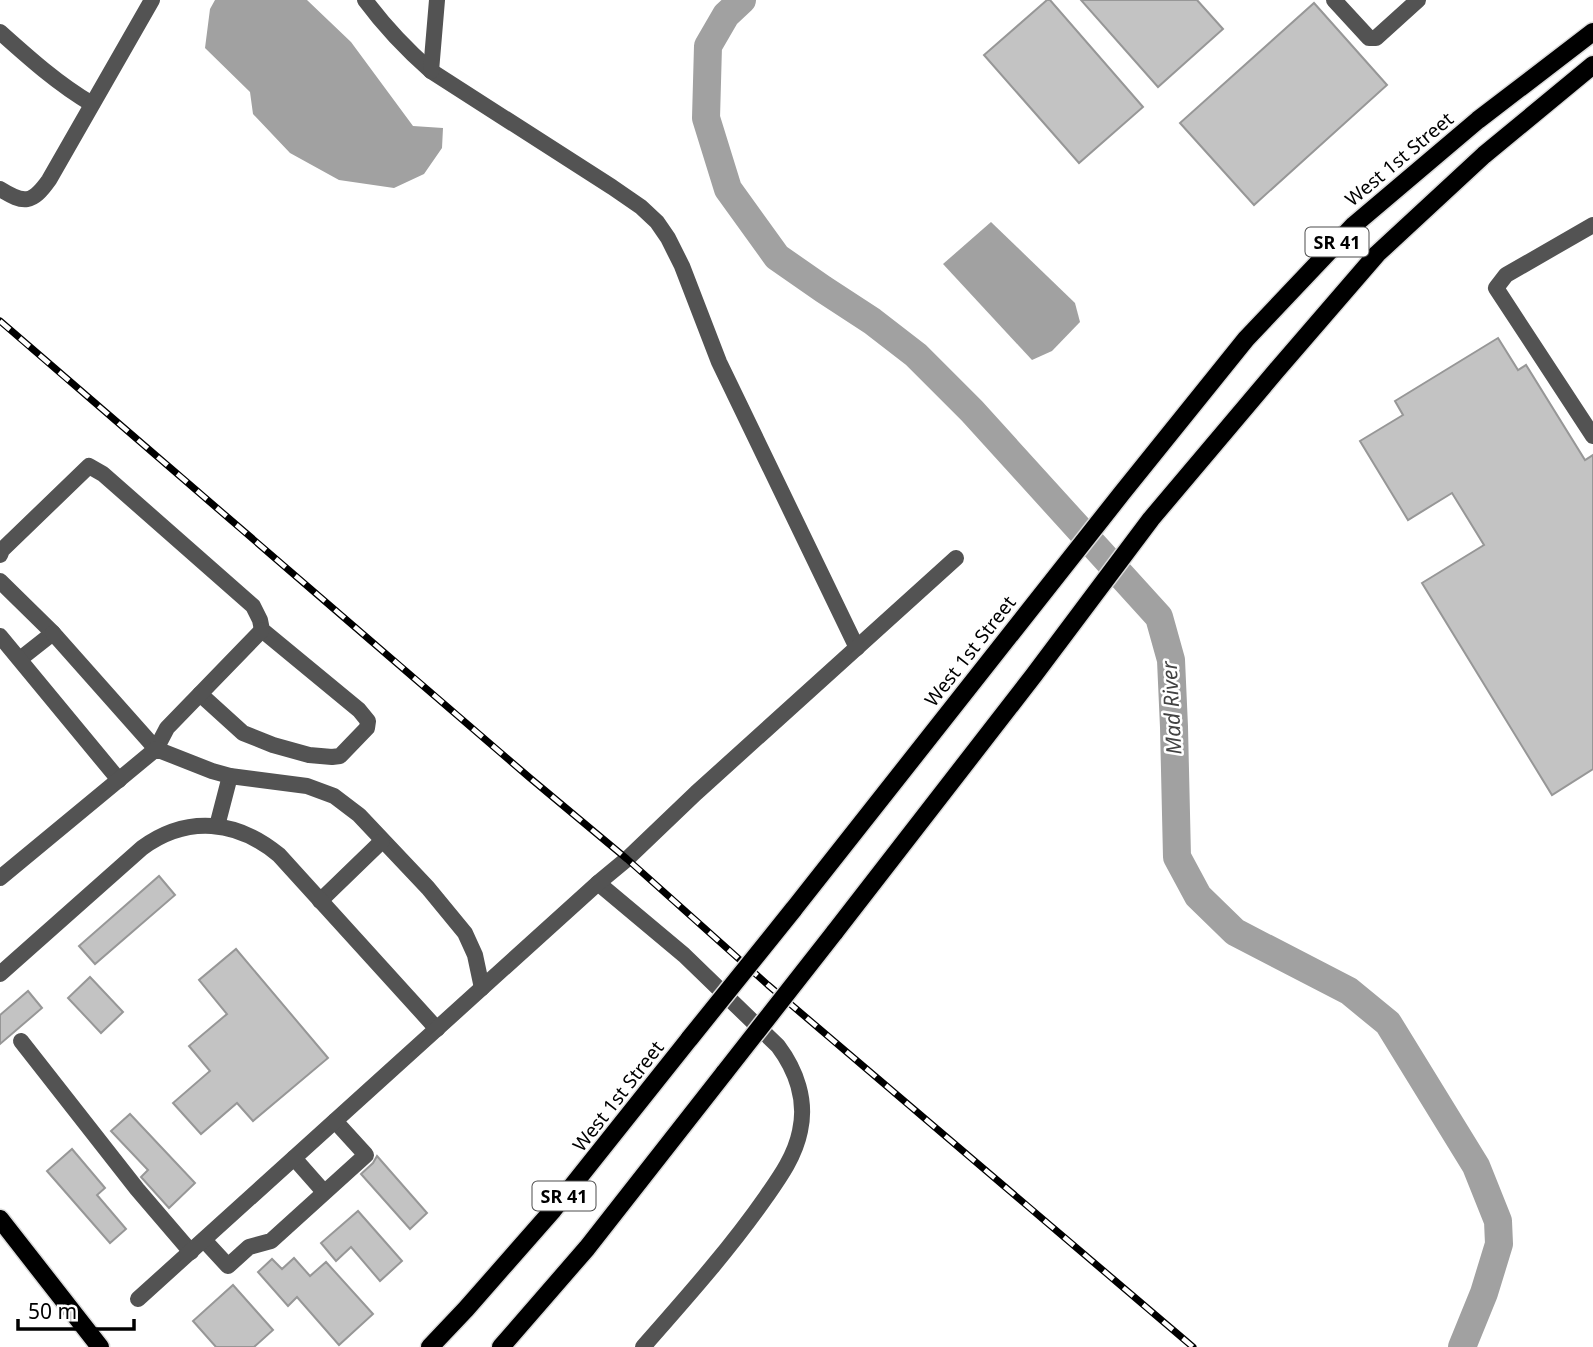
<svg xmlns="http://www.w3.org/2000/svg" width="1593" height="1347" font-family="'Noto Sans',sans-serif">
<style>
.water{fill:#a1a1a1}
.lines{fill:none;stroke-linecap:round;stroke-linejoin:round}
.river{stroke:#a1a1a1;stroke-width:28}
.building{fill:#c3c3c3;stroke:#979797;stroke-width:2}
.major-casing{stroke:#dbdbdb;stroke-width:21}
.minor{stroke:#535353;stroke-width:16}
.major{stroke:#000;stroke-width:18}
.rail-casing{stroke:#000;stroke-width:7}
.rail{stroke:#fff;stroke-width:4.5;stroke-dasharray:13;stroke-linecap:butt}
.major-bridge-casing{stroke:#dbdbdb;stroke-width:21;stroke-linecap:butt}
.major-bridge{stroke:#000;stroke-width:18}
.labels{text-anchor:middle;dominant-baseline:central;stroke-width:5;stroke-linejoin:round;paint-order:stroke}
.shield{fill:#fff;stroke:#4c4c4c;stroke-width:2}
.shield-label{font-size:18px;font-weight:bold;fill:#000}
.street-label{font-size:19px;fill:#000;stroke:#fff}
.water-label{font-size:21px;font-style:italic;fill:#424242;stroke:#fff}
</style>
<rect width="100%" height="100%" fill="#fff"/>
<!-- water -->
<g class="water">
<path d="M215 0H307L351 42 413 126 443 128 442 148 424 174 394 188 339 180 290 153 253 114 250 92 205 48 210 9Z"/>
<path d="M991 222 1075 303 1080 322 1052 351 1032 360 943 264Z"/>
</g>
<g class="lines">
<!-- river -->
<path class="river" d="M742 0 726 15 708 46 706 118 728 189 777 257 823 289 872 321 916 355 972 411 1159 617 1171 660 1174 727 1177 857 1198 896 1235 932 1349 991 1388 1023 1476 1166 1498 1221 1499 1244 1484 1293 1462 1347"/>
</g>
<!-- building -->
<g class="building">
<path d="M1047 0H1050L1143 107 1079 163 984 55Z"/>
<path d="M1081 0H1197L1223 29 1158 87Z"/>
<path d="M1314 3 1387 85 1254 205 1180 123Z"/>
<path d="M1498 338 1518 370 1526 365 1585 460 1593 455V769L1552 795 1422 583 1484 545 1452 493 1408 520 1360 441 1403 415 1395 401Z"/>
<path d="M159 876 175 895 95 964 79 946Z"/>
<path d="M236 949 328 1058 253 1121 237 1103 201 1134 173 1103 210 1071 189 1046 227 1014 199 980Z"/>
<path d="M90 977 123 1012 101 1033 68 998Z"/>
<path d="M28 991 42 1008 0 1044V1015Z"/>
<path d="M130 1114 195 1183 169 1208 141 1177 148 1170 111 1131Z"/>
<path d="M72 1149 105 1188 97 1195 126 1229 110 1243 47 1171Z"/>
<path d="M377 1156 427 1213 410 1229 361 1174 373 1163Z"/>
<path d="M358 1211 402 1261 380 1281 351 1247 336 1261 321 1243Z"/>
<path d="M294 1258 310 1276 326 1262 373 1314 339 1345 297 1297 288 1306 258 1272 272 1259 282 1269Z"/>
<path d="M233 1285 273 1330 254 1347H216L193 1321Z"/>
</g>
<g class="lines">
<defs>
<g id="major">
<path d="M793 910 1122 493 1246 339 1354 225 1478 120 1593 32"/>
<path d="M834 933 1034 675 1151 519 1276 371 1377 254 1484 155 1593 65"/>
<path d="M0 1219 100 1347"/>
<path d="M430 1347 466 1309 553 1210 690 1038"/>
<path d="M501 1347 587 1248 725 1072"/>
</g>
</defs>
<!-- major casing -->
<use href="#major" class="major-casing"/>
<!-- minor -->
<g class="minor">
<path d="M365 0C385 27 406 49 431 71L612 187 641 207 657 222 668 238 682 266 719 362 857 648"/>
<path d="M1334 0 1369 38H1376L1418 0"/>
<path d="M0 32C29 58 58 84 92 104"/>
<path d="M431 71 437 0"/>
<path d="M0 189C24 204 32 204 49 180L152 0"/>
<path d="M1593 225 1506 275 1496 288 1593 436"/>
<path d="M0 555 2 550 89 466 103 474 253 606 260 620 262 630 359 710 368 721 367 728 340 756 332 757 309 755 273 745 243 733 200 694"/>
<path d="M0 581 53 633 20 659"/>
<path d="M53 633 156 749 167 728 262 630"/>
<path d="M0 636 119 780"/>
<path d="M217 826 230 776"/>
<path d="M0 878 156 749 212 771 230 776 307 786 334 796 359 815 428 888 465 933 475 955 482 988"/>
<path d="M598 883 684 955 778 1046C796 1070 807 1100 800 1131 795 1156 780 1177 766 1197 729 1250 686 1298 643 1347"/>
<path d="M320 901 382 841"/>
<path d="M0 974 142 848C187 815 237 820 279 855L437 1029"/>
<path d="M21 1041 137 1189 191 1252"/>
<path d="M294 1158 324 1192"/>
<path d="M204 1240 228 1266 249 1247 271 1241 366 1155 335 1121"/>
<path d="M138 1299 598 883 627 859 696 793 956 558"/>
</g>
<!-- major -->
<use href="#major" class="major"/>
<defs>
<path id="rail" d="M0 321 530 778 627 859 768 985 1193 1347"/>
</defs>
<!-- rail casing -->
<use href="#rail" class="rail-casing"/>
<!-- rail -->
<use href="#rail" class="rail"/>
<defs>
<g id="major-bridge">
<path d="M690 1038 793 910"/>
<path d="M725 1072 834 933"/>
</g>
</defs>
<!-- major-bridge casing -->
<use href="#major-bridge" class="major-bridge-casing"/>
<!-- major-bridge -->
<use href="#major-bridge" class="major-bridge"/>
</g>
<g class="labels">
<!-- shield labels -->
<g class="shield">
<rect x="1305.5" y="227.5" width="63" height="29" rx="5"/>
<rect x="532.5" y="1181.5" width="63" height="29" rx="5"/>
</g>
<g class="shield-label">
<text x="1337" y="242">SR 41</text>
<text x="564" y="1196">SR 41</text>
</g>
<!-- street labels -->
<g class="street-label">
<text transform="translate(1399 159) rotate(-40)">West 1st Street</text>
<text transform="translate(970 651) rotate(-52)">West 1st Street</text>
<text transform="translate(618 1096) rotate(-52)">West 1st Street</text>
</g>
<!-- water labels -->
<g class="water-label">
<text transform="translate(1171 708) rotate(-93)">Mad River</text>
</g>
</g>
<!-- scale -->
<path d="M18 1319v10h116v-10" fill="none" stroke="#000000" stroke-width="3.5"/>
<text x="28" y="1319" font-size="21" fill="#000000" stroke="#ffffff" stroke-width="5" paint-order="stroke">50 m</text>
</svg>
